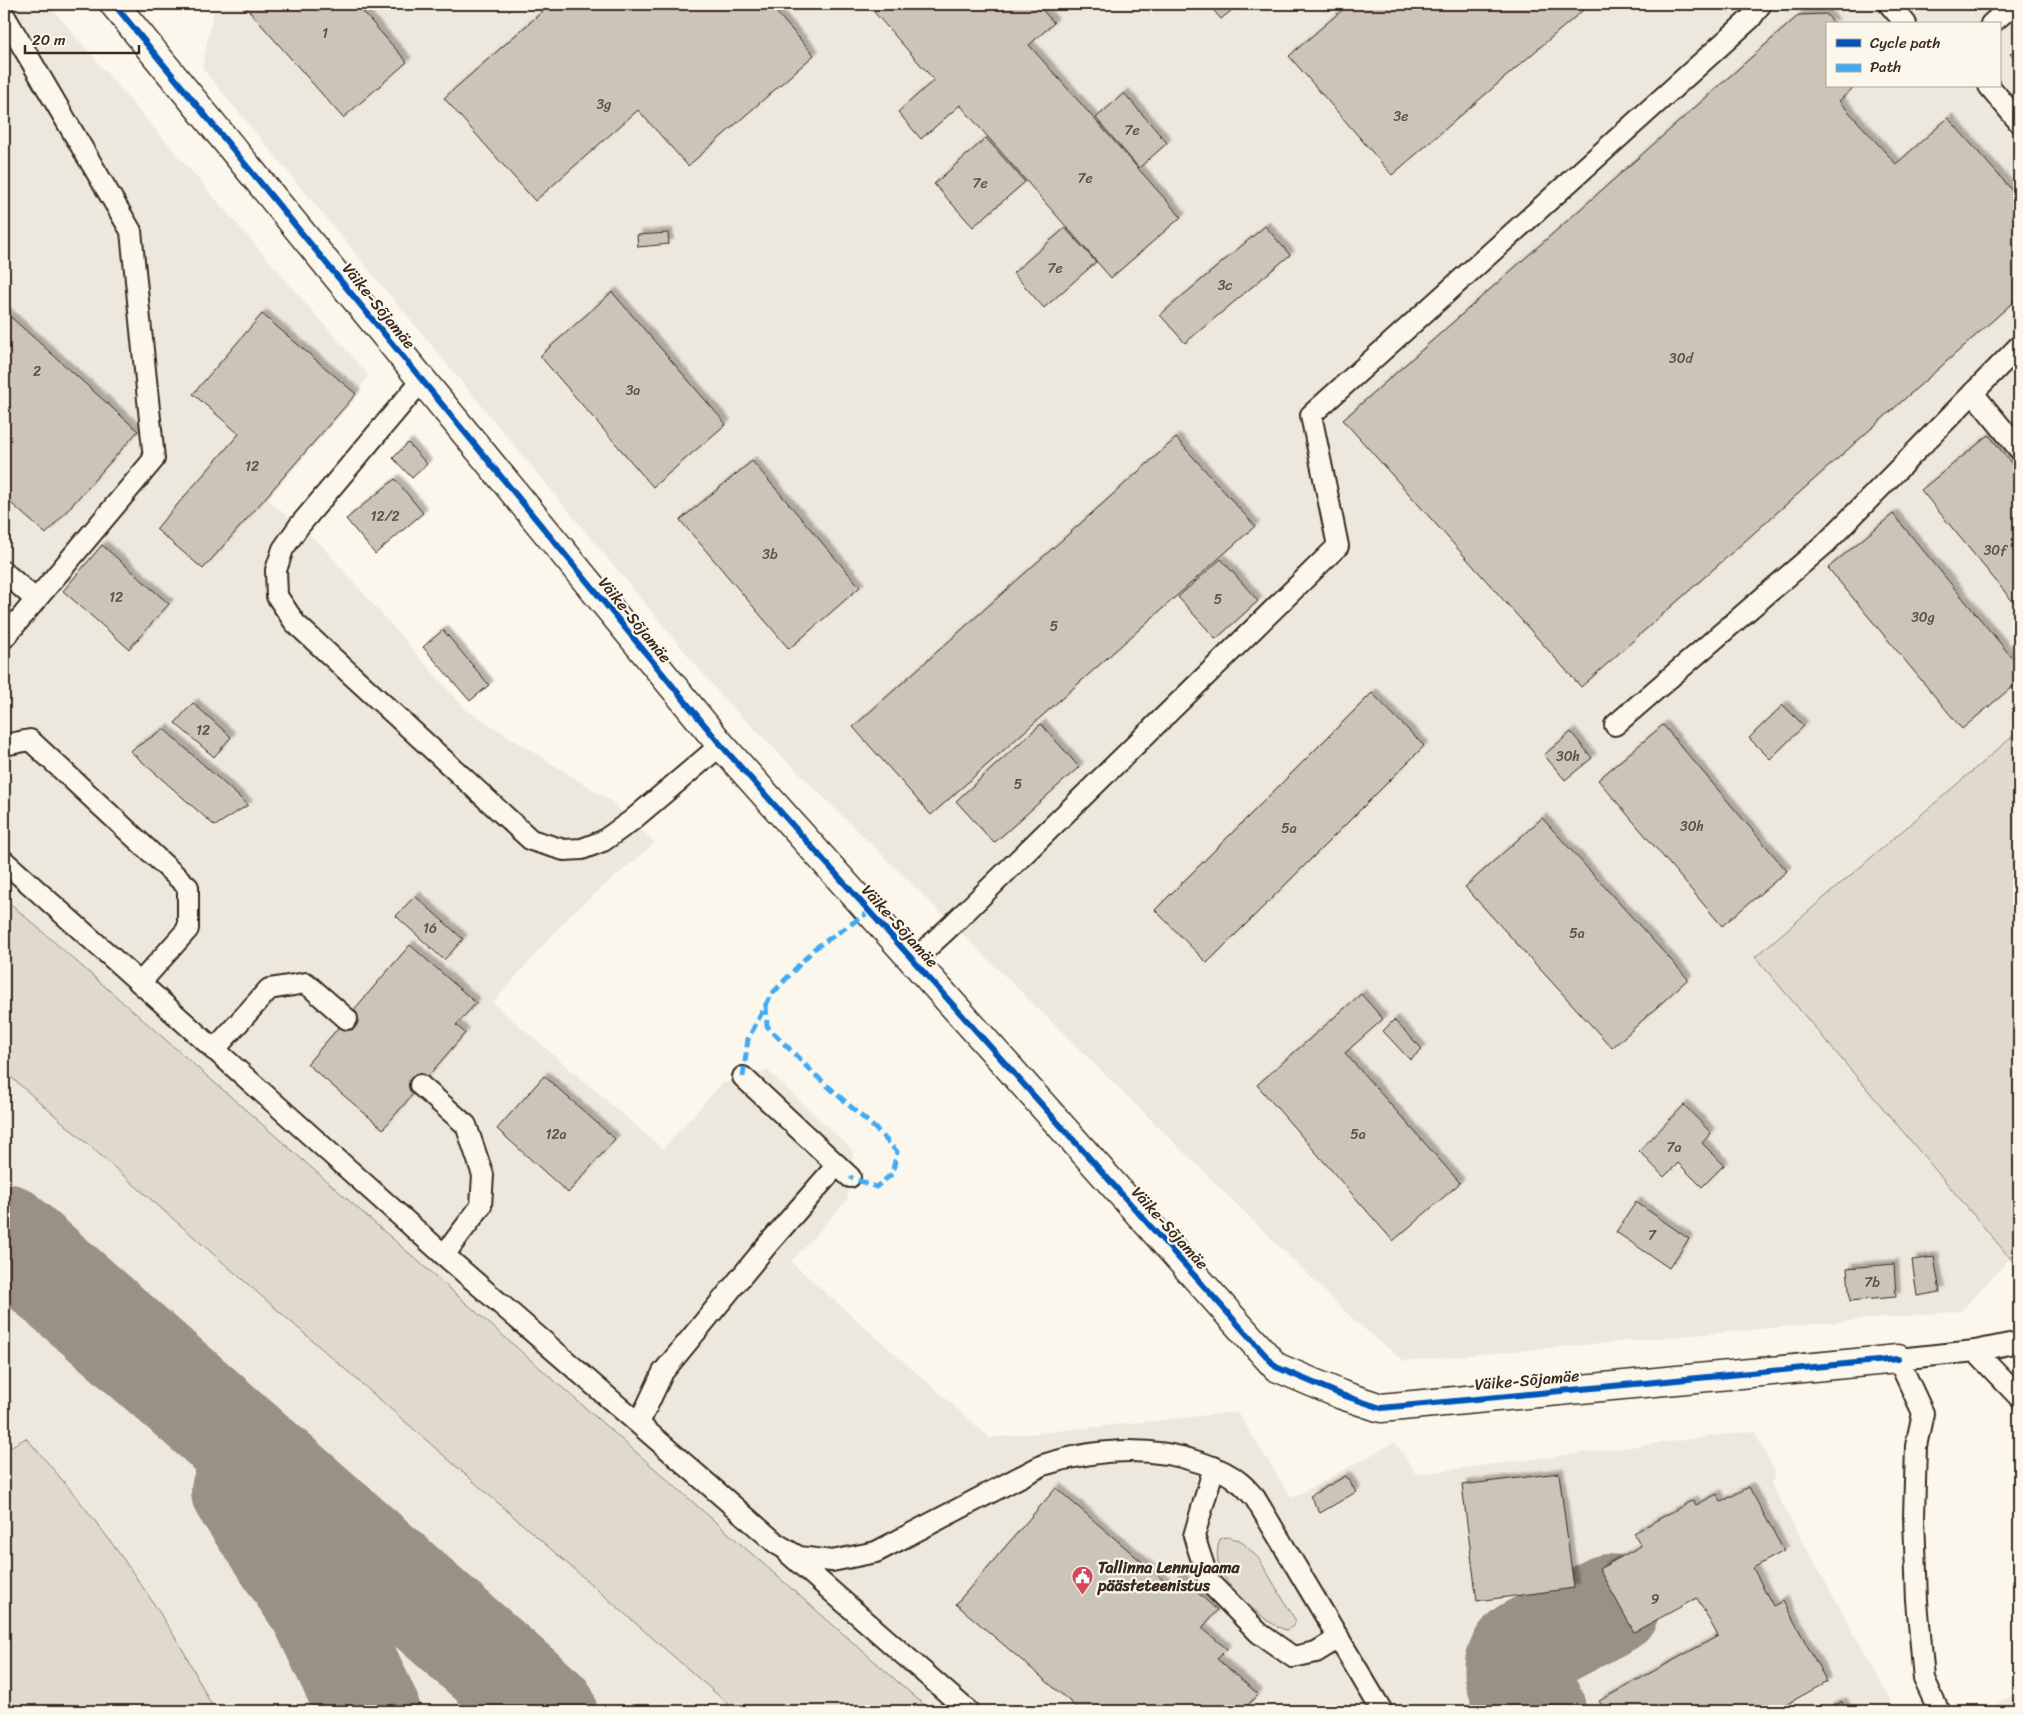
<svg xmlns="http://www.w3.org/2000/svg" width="2023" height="1715" font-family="Sriracha,sans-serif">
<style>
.built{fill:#ede8dd;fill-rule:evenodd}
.green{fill:#dfd9ce;stroke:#8d8276}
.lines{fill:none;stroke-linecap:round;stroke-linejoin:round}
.taxiway{stroke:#9b9085;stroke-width:102}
.building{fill:#ccc4b9;stroke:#3b2a1e;filter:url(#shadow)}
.service-casing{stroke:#3b2a1e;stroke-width:24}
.minor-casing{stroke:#3b2a1e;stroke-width:31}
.service{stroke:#fbf7ec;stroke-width:20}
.minor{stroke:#fbf7ec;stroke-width:28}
.quiet{stroke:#3fa9f5;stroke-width:5;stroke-dasharray:10 5;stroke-linecap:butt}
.cycleway-casing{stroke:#fbf7ec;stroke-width:9}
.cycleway{stroke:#0057b8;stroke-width:6}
.labels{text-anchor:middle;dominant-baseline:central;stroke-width:4.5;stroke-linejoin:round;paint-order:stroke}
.number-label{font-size:14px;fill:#5f5045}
.street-label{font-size:16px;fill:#3b2a1e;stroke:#fbf7ec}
.poi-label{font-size:16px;font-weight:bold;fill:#3b2a1e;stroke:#fbf7ec;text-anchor:start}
</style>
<defs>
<filter id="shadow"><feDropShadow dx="4.5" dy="-4.5" stdDeviation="1" flood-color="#0004"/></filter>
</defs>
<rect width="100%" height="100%" fill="#fbf7ec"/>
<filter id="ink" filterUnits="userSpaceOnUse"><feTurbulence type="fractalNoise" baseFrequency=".02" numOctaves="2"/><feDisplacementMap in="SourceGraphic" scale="10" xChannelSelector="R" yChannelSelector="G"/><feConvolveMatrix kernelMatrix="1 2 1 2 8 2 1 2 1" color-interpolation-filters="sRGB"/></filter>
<g filter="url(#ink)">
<!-- built -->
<g class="built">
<path d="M4 4H48L140 112 368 375 356 394 266 498 320 544 465 709 608 799 655 843 569 916 493 1003 663 1149 721 1084 767 1070 853 1151 847 1200 791 1262 990 1438 1237 1412 1292 1498 1395 1442 1416 1474 1754 1431 1776 1474 1771 1484 1897 1711H4Z"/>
<path d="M215 4H2019V731L1755 957 2010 1258 1961 1311 1404 1361 1355 1321 724 699 202 68ZM1827 24H1999V86H1827Z"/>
<path d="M2019 1692V1711H1980Z"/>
</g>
<!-- green -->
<g class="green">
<path d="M2019 731V1271L2010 1258 1755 957Z"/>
<path d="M4 898 930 1710 931 1711H736L4 1071Z"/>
<path d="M26 1438C81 1499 130 1564 173 1634 189 1658 201 1686 215 1711H4V1443L8 1448Z"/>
<path d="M1226 1537 1240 1540 1259 1559 1296 1621 1292 1627 1286 1630C1271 1625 1262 1616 1250 1606 1230 1587 1210 1568 1220 1539Z"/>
</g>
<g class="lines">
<!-- taxiway -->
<g class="taxiway">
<path d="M4 1234 546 1711"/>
<path d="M242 1491 321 1609 369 1711"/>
<path d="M1535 1711C1523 1690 1503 1670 1526 1649L1609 1605"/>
</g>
</g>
<!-- building -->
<g class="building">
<path d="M243 4H356L407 62 343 118Z"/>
<path d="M551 4H769L814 55 688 166 638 110 535 201 444 98Z"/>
<path d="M867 4H1037L1054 23 1029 45 1181 217 1111 278 960 105 921 139 898 112 934 80Z"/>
<path d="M1208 4H1239L1221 19Z"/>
<path d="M1349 4H1590L1392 175 1289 56Z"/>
<path d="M1826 14 1835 24H1827V86H1855L1839 101 1896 164 1948 118 2019 198V297L1581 687 1343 420 1799 15Z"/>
<path d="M2019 46V64L2010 54Z"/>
<path d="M1124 93 1167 143 1139 168 1096 118Z"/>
<path d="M986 138 1025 182 973 227 934 184Z"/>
<path d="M1265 226 1290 255 1185 343 1160 315Z"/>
<path d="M1065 228 1096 262 1044 308 1013 273Z"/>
<path d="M668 233 669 244 638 247 637 235Z"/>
<path d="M612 292 726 424 653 487 540 356Z"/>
<path d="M4 311 138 431 46 534 4 497Z"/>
<path d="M262 314 356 394 203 569 156 529 239 434 193 394Z"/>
<path d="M1989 435 2019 473V609L1921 490Z"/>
<path d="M1176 438 1255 526 931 815 853 727Z"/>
<path d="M408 443 427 464 412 478 393 458Z"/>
<path d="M752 461 860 587 789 649 680 520Z"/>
<path d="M395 479 423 513 375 554 346 519Z"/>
<path d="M1893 514 2019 666V681L1962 729 1828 568Z"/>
<path d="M102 545 169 604 129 649 63 591Z"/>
<path d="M1221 559 1258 601 1216 639 1178 597Z"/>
<path d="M443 630 489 685 470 701 423 647Z"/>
<path d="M1372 693 1424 746 1207 963 1155 910Z"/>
<path d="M193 703 231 737 214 757 175 723Z"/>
<path d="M1783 705 1804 726 1770 759 1749 738Z"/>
<path d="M1041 724 1079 767 994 843 956 801Z"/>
<path d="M1663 725 1787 871 1722 926 1598 780Z"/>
<path d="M164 729 248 805 215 826 130 751Z"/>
<path d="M1571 732 1592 758 1565 780 1544 755Z"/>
<path d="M1542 818 1688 979 1612 1048 1465 887Z"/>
<path d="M415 896 463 939 444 960 396 916Z"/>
<path d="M410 945 476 1003 456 1025 465 1033 383 1129 307 1064Z"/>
<path d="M1361 994 1383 1019 1345 1053 1460 1183 1393 1241 1257 1085Z"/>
<path d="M1394 1020 1422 1049 1410 1060 1383 1031Z"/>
<path d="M544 1076 615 1139 568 1193 497 1129Z"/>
<path d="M1684 1105 1711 1133 1702 1143 1724 1165 1702 1187 1678 1163 1664 1177 1639 1151Z"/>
<path d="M1636 1202 1689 1239 1669 1268 1616 1232Z"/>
<path d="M1934 1257 1940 1292 1917 1296 1912 1260Z"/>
<path d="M1894 1264 1896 1297 1850 1301 1847 1268Z"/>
<path d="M1559 1473 1574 1588 1477 1601 1462 1485Z"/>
<path d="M1346 1476 1356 1492 1320 1513 1310 1496Z"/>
<path d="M1749 1487 1784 1551 1753 1568 1773 1606 1783 1601 1827 1682 1774 1711H1605L1599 1701 1718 1636 1697 1598 1634 1632 1599 1569 1641 1546 1634 1533 1693 1500 1696 1505 1717 1494 1721 1502Z"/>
<path d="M1056 1488 1170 1586 1179 1576 1217 1610 1202 1628 1227 1649 1217 1659 1258 1694 1242 1711H1081L956 1604Z"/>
<path d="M1842 1702 1847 1711H1825Z"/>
</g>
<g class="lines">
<defs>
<g id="service">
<path d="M1889 4 1906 24"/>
<path d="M4 15 131 231 154 459 4 638"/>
<path d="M1991 24 2014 4"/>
<path d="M1989 86 2019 122"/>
<path d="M422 380 299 526 283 549 276 570 277 596 295 623 531 840 564 850 582 849 603 841 631 821 721 745"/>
<path d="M1973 393 2019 449"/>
<path d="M4 572 35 599"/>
<path d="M1615 725 1825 544 2019 346"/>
<path d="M4 745 30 740 188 887V929L140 983"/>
<path d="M4 861 444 1255 777 1544 799 1557 832 1561 876 1552 1043 1465C1095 1449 1150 1445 1202 1463 1214 1467 1229 1473 1239 1482 1245 1486 1250 1493 1255 1498L1382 1711"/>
<path d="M913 961 954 923 1338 546 1311 415 1751 18 1761 4"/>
<path d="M214 1050 269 989 306 983 347 1019"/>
<path d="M743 1077 850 1177"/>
<path d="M420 1085 466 1125 483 1175 481 1206 444 1255"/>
<path d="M1975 1351 2019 1397"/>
<path d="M639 1423 663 1372 769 1243 837 1165"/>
<path d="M1214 1467 1194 1536 1209 1582 1259 1633 1293 1657 1316 1652 1339 1638"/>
<path d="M789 1554 968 1711"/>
<path d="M1939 1711 1924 1679 1917 1601 1914 1517 1916 1446 1923 1413 1898 1359 1975 1351 2019 1342"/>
</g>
<path id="minor" d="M114 4 721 745 1276 1367 1342 1395 1381 1408 1898 1359"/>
</defs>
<!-- service casing -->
<use href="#service" class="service-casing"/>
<!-- minor casing -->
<use href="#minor" class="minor-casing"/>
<!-- service -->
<use href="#service" class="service"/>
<!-- minor -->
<use href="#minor" class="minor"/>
<!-- quiet -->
<g class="quiet">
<path d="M766 1005 767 1026 811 1071 878 1131 897 1152 892 1174 876 1187 850 1177"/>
<path d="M743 1077 748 1039 771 995 814 949 869 912"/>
</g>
<defs>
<path id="cycleway" d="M114 4 721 745 1276 1367 1342 1395 1381 1408 1898 1359"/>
</defs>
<!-- cycleway casing -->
<use href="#cycleway" class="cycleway-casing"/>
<!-- cycleway -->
<use href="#cycleway" class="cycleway"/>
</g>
</g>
<!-- icons -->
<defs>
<symbol id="civic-pin" viewBox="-11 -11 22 30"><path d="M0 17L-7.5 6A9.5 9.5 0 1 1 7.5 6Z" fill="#d1495b" stroke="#fbf7ec"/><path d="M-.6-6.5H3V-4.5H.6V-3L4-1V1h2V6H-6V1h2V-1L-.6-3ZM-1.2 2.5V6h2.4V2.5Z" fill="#fff"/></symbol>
</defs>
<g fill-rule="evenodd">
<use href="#civic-pin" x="1070" y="1564" width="25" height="34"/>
</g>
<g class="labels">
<!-- number labels -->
<g class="number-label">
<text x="325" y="33">1</text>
<text x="604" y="104">3g</text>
<text x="1401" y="116">3e</text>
<text x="1132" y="130">7e</text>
<text x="1085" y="178">7e</text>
<text x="980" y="183">7e</text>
<text x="1055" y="268">7e</text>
<text x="1225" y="285">3c</text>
<text x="1681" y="358">30d</text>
<text x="37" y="371">2</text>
<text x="633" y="390">3a</text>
<text x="252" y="466">12</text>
<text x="385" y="516">12/2</text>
<text x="1995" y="550">30f</text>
<text x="770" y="554">3b</text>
<text x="116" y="597">12</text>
<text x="1218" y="599">5</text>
<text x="1923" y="617">30g</text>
<text x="1054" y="626">5</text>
<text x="203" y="730">12</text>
<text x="1568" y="756">30h</text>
<text x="1018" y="784">5</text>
<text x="1692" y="826">30h</text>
<text x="1289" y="828">5a</text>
<text x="430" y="928">16</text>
<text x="1577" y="933">5a</text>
<text x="556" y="1134">12a</text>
<text x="1358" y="1134">5a</text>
<text x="1674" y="1147">7a</text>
<text x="1652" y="1235">7</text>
<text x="1872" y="1282">7b</text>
<text x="1655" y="1599">9</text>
</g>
<!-- street labels -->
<g class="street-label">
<text transform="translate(379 306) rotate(51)">Väike-Sõjamäe</text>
<text transform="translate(635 620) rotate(51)">Väike-Sõjamäe</text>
<text transform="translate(900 926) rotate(48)">Väike-Sõjamäe</text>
<text transform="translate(1170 1228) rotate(48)">Väike-Sõjamäe</text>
<text transform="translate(1527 1380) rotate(-5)">Väike-Sõjamäe</text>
</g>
<!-- poi labels -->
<g class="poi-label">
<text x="1098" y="1567">Tallinna Lennujaama<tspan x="1098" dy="18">päästeteenistus</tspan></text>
</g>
</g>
<!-- margin -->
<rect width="2023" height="1715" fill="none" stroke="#fbf7ec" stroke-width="20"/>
<rect x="10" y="10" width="2003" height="1695" fill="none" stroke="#3b2a1e" stroke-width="2" filter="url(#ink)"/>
<!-- legend -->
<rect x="1826" y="22" width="175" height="65" fill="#fbf7ec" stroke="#aea59a"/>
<rect x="1836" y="39" width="25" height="8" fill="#0057b8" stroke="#aea59a"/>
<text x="1870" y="48" font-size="15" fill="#3b2a1e">Cycle path</text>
<rect x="1836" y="64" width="25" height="8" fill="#3fa9f5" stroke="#aea59a"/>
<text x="1870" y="72" font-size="15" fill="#3b2a1e">Path</text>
<!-- scale -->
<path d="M25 45v8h114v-8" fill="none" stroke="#3b2a1e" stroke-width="2.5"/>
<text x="32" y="45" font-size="15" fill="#3b2a1e" stroke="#fbf7ec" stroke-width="4" paint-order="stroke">20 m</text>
</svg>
